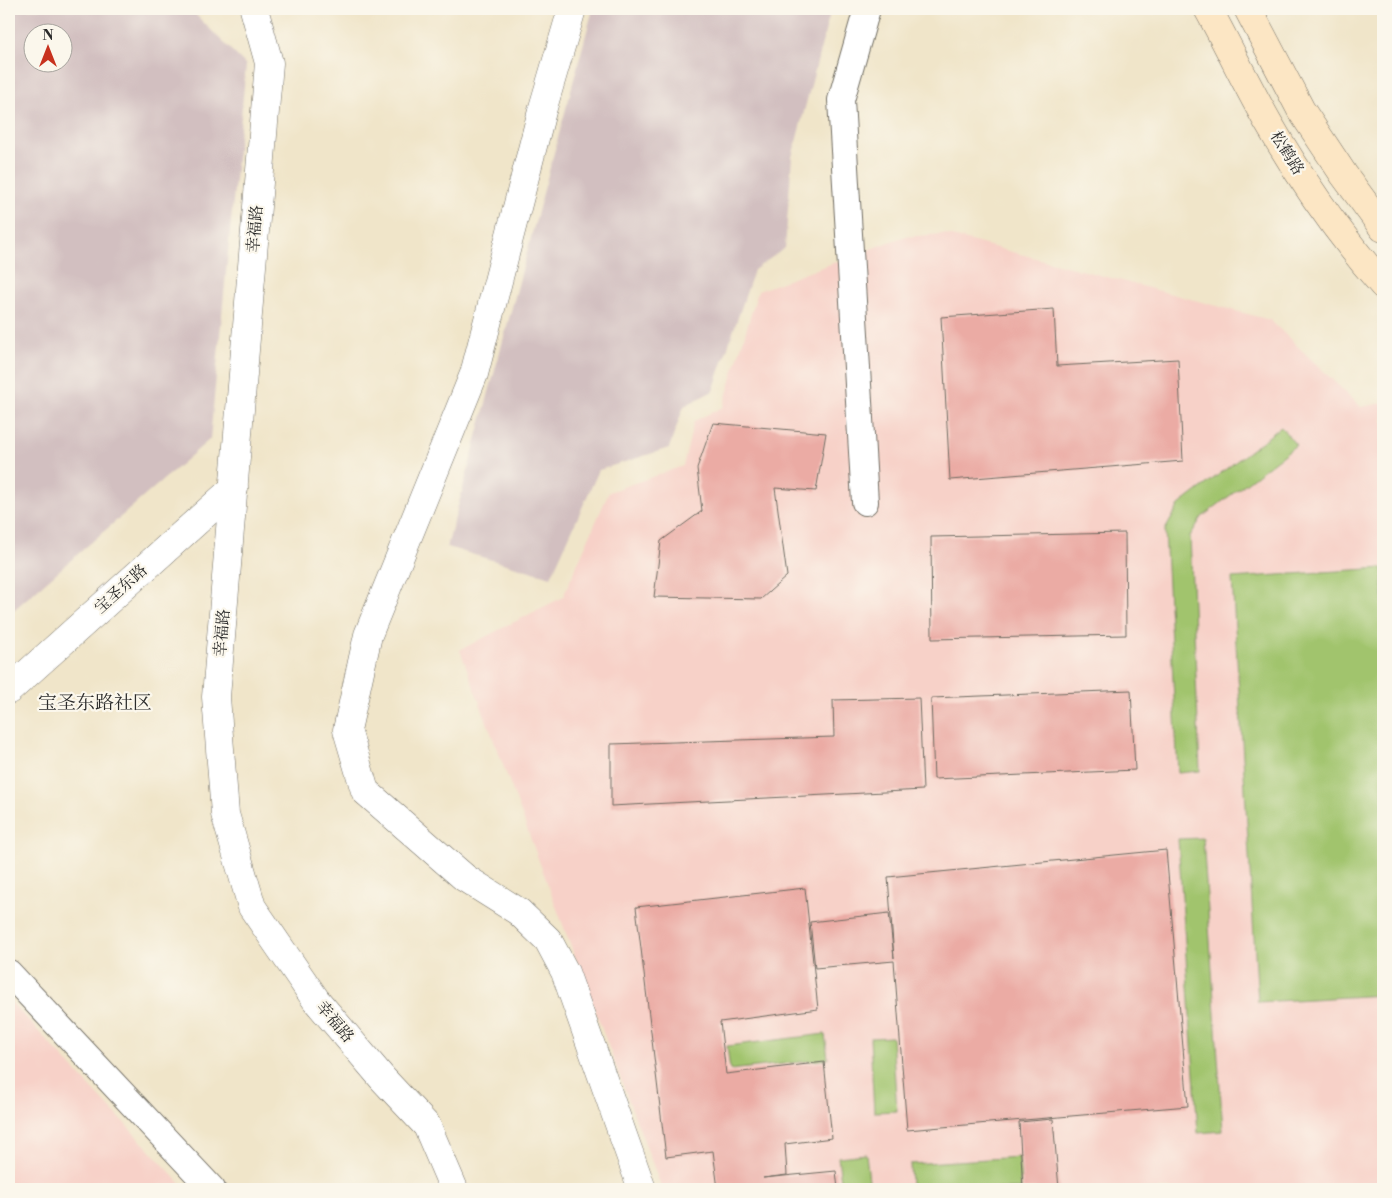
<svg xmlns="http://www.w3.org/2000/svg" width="1392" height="1198" font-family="'Libre Bodoni','Noto Serif SC',serif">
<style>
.built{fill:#f7d1c8}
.industrial{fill:#d2bfc0;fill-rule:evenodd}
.green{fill:#a1c46d;stroke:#66784c}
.building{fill:#ebaba4}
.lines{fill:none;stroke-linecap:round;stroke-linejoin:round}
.minor-casing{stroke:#706c62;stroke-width:28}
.tertiary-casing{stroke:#706c62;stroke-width:29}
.secondary-casing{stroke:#706c62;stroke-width:29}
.minor{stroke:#fff;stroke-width:26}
.tertiary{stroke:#fff;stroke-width:28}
.secondary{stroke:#fce6c4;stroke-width:28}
.labels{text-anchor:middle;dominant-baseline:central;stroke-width:4.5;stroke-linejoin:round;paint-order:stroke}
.street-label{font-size:16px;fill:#2b2b2b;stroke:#fbf7ec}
.quarter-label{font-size:19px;fill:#2b2b2b;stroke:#fbf7ec}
</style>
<rect width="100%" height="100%" fill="#fbf7ec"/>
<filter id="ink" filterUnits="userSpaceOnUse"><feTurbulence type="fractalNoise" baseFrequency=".02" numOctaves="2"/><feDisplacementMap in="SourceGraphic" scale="10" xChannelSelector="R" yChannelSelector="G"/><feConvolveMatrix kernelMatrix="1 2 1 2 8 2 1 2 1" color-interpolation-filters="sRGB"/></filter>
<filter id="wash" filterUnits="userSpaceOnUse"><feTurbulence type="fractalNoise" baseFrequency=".0096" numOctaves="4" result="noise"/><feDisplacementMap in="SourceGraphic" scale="20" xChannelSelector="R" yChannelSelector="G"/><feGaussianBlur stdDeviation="1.12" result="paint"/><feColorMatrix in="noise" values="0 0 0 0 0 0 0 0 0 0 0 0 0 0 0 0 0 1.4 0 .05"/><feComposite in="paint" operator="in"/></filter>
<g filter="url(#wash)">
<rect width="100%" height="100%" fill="#f0e5c9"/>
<!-- built -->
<g class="built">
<path d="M944 234 1270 320 1361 407 1383 403V1189H662L460 650 563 597 609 492 683 466 694 421 723 407 758 291 903 237Z"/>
<path d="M9 1000 186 1189H9Z"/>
</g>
<!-- industrial -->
<g class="industrial">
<path d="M9 9H190L246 65 210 439 9 614ZM32 32H62V62H32Z"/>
<path d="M593 9H831L792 157 785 248 754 270 713 391 684 406 669 448 599 470 551 577 447 547Z"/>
</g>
<!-- green -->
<g class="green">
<path d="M1281 427 1296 445 1202 517 1190 536 1200 771 1178 773 1165 530 1179 505Z"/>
<path d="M1383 568V995L1258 1002 1232 578Z"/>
<path d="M1203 838 1223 1131 1198 1133 1178 839Z"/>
<path d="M825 1034 828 1059 730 1070 727 1046Z"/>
<path d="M892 1037 897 1111 874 1112 870 1038Z"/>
<path d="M866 1154 870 1189H842L838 1157Z"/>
<path d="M1019 1157 1021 1189H958L957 1184 911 1186 910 1164Z"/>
</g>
<g id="blocks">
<!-- building -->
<g class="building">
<path d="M1054 309 1057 366 1178 359 1183 461 950 480 941 317Z"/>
<path d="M713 423 826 433 816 491 775 488 787 576 761 599 654 597 661 541 702 511 697 468Z"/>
<path d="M1125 533 1126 635 932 639 931 537Z"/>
<path d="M1131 690 1135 770 934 779 931 698Z"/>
<path d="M919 698 923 790 611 806V744L834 737 833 700Z"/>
<path d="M1166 850 1188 1106 907 1130 894 961 815 968 810 922 889 913 894 958 888 877Z"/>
<path d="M805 888 818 1009 720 1022 726 1074 824 1062 832 1138 785 1144 787 1175 763 1178 836 1171 838 1189H718L713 1151 666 1157 636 907Z"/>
<path d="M1053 1119 1059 1189H1023L1019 1122Z"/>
</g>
</g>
</g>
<g filter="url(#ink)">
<use href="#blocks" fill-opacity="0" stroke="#706c62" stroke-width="1"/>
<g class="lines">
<defs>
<g id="minor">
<path d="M865 502 841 100 867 9"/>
<path d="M9 973 212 1189"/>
</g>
<g id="tertiary">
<path d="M254 9 269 63 216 697 225 814 252 907 316 1000 383 1079 427 1126 454 1189"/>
<path d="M572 9 542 111 474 374 368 635 347 730 365 791 465 878 519 912 548 940 565 972 642 1189"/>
<path d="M9 690 234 488"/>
</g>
<g id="secondary">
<path d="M1208 9C1229 47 1247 86 1269 124 1302 181 1340 236 1383 285"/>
<path d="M1248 9 1301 110 1344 175 1383 228"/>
</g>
</defs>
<!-- minor casing -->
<use href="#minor" class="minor-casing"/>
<!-- tertiary casing -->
<use href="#tertiary" class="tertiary-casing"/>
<!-- secondary casing -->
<use href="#secondary" class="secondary-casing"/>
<!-- minor -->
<use href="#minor" class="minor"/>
<!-- tertiary -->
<use href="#tertiary" class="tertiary"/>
<!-- secondary -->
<use href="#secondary" class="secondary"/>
</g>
</g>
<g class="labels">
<!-- street labels -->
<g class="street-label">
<text transform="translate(1287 153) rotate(58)">松鹤路</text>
<text transform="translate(255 229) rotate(-85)">幸福路</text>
<text transform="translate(121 589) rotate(-42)">宝圣东路</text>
<text transform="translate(222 633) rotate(-85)">幸福路</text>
<text transform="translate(335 1022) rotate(50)">幸福路</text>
</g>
<!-- quarter labels -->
<g class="quarter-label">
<text x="95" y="703">宝圣东路社区</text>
</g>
</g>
<!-- margin -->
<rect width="1392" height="1198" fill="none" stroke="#fbf7ec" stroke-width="30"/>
<!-- north arrow -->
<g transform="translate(48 48)"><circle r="24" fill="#fbf7ec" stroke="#a8a59f"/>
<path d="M0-4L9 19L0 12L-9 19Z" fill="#c8321e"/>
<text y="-8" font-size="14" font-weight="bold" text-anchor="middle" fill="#2b2b2b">N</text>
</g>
</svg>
